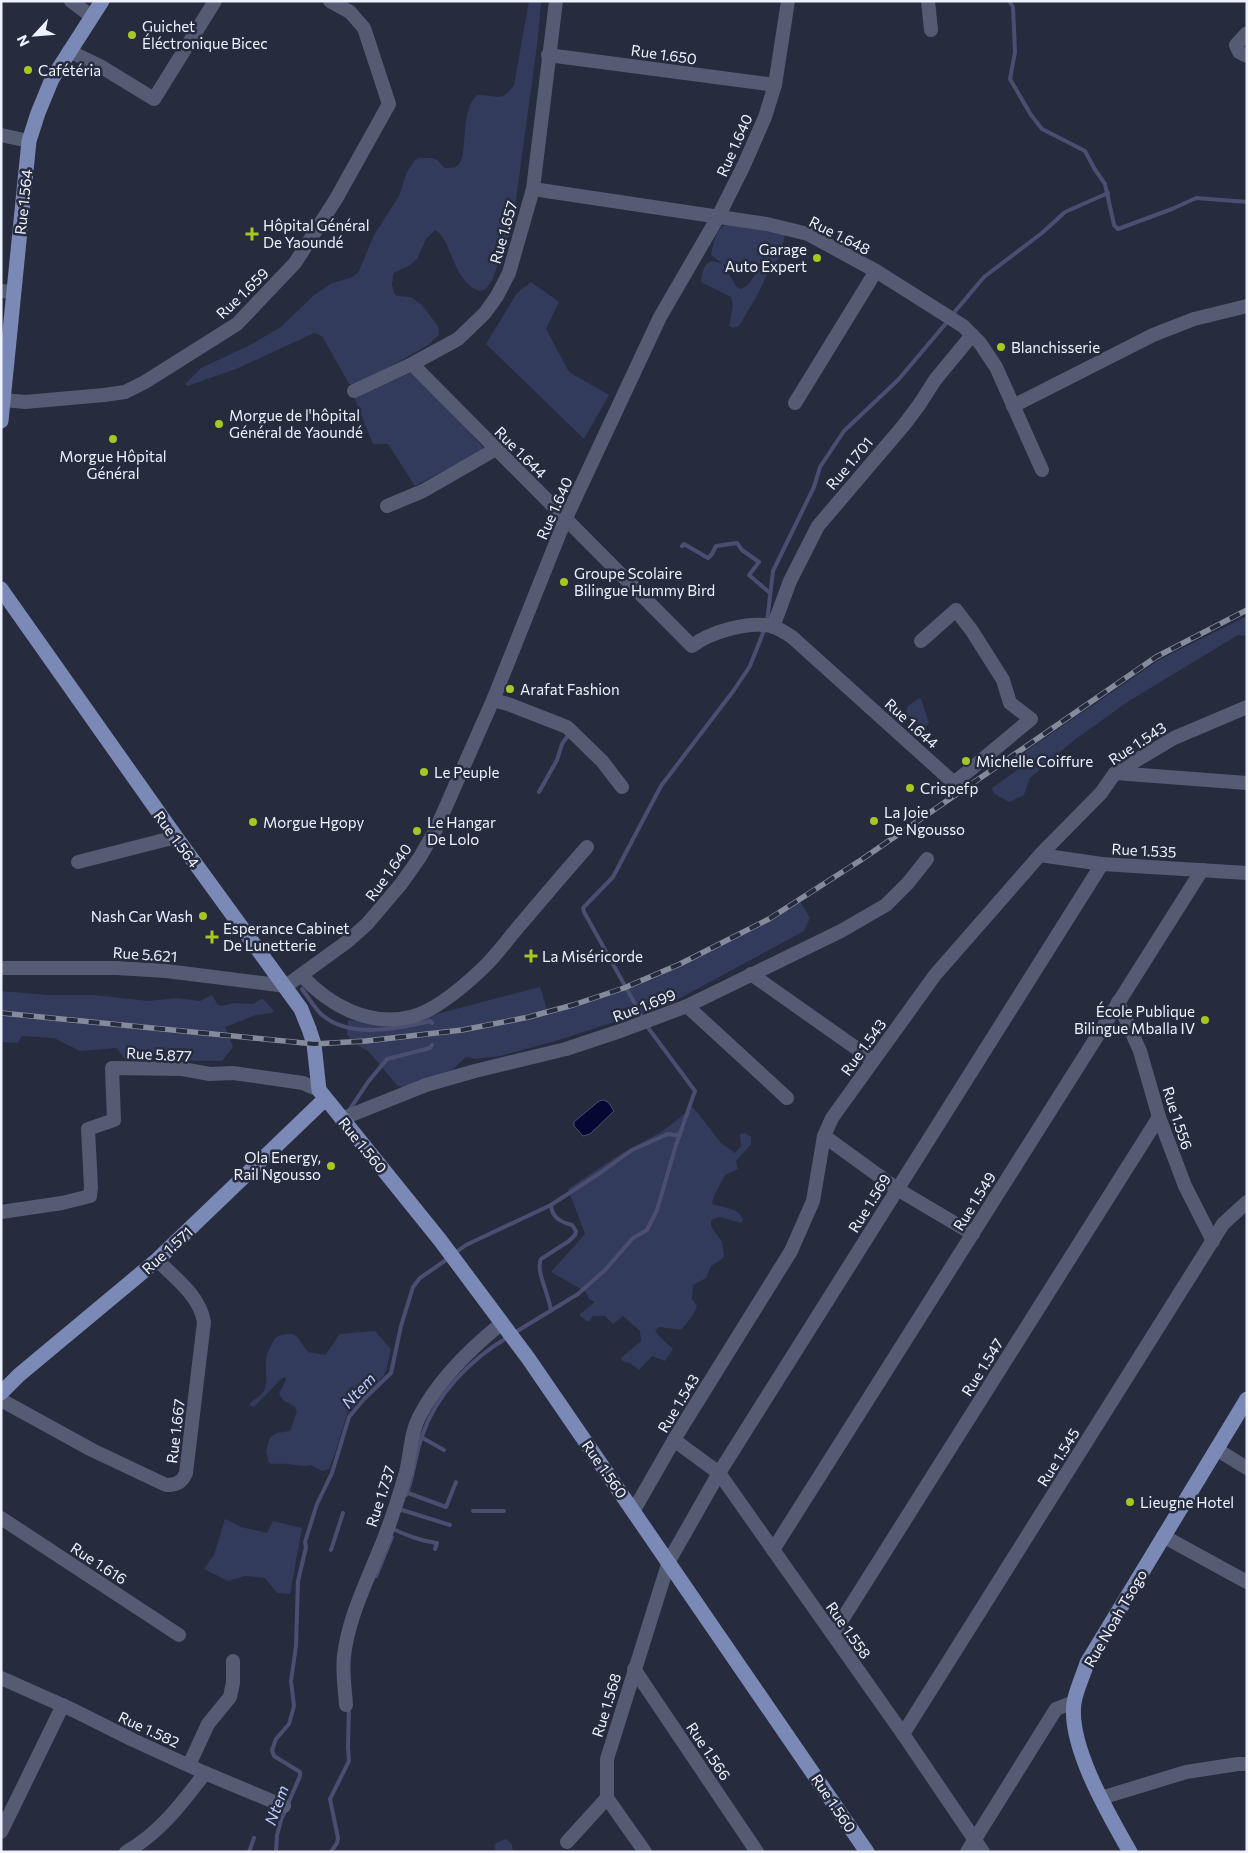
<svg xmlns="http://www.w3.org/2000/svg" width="1248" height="1853" font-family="Commissioner,sans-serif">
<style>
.green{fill:#323b5b}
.water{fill:#060834;stroke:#4c4e71}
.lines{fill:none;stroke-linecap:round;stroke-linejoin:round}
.stream{stroke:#4c4e71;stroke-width:4}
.minor{stroke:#545b72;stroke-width:14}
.major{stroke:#7b89b6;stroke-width:15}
.rail-casing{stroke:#868b9b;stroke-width:5.5}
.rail{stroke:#262b3e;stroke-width:4;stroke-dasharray:11;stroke-linecap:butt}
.poi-dot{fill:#a6c820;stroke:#262b3e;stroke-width:2}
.labels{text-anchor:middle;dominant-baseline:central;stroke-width:5;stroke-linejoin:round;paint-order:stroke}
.poi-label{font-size:15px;fill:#eef2ff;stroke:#262b3e;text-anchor:start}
.street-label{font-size:15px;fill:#eef2ff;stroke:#262b3e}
.water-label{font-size:16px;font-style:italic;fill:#c0cefe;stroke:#262b3e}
</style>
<rect width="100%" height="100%" fill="#262b3e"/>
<!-- green -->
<g class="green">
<path d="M529 1H541L538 38 514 214 509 236 492 280 486 289 479 291C451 279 453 241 435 230L426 239 417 259 409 266 395 272 393 275 392 284 394 293 397 296 411 297 422 305 438 326 439 335 428 345 363 382 353 385 349 384 322 336 314 333 236 369 193 384 188 386 185 384 201 368 250 345 281 327 314 295 332 283 350 278 358 273 374 235 399 196 407 172 415 160 419 158H432L437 160 445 168C449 168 454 168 457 166 470 157 458 113 477 95 495 94 501 104 514 85Z"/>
<path d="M735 221 785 235 780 257 771 266 757 296 739 326 733 328 729 326 733 306 731 297 701 282C702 273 703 265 711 261L722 263 736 286 741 289 748 285 758 270 755 262 742 260 737 274 711 255C715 238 715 226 735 221Z"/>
<path d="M531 282 559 302 546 329 569 372 609 395 584 439 486 344 517 293Z"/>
<path d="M413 372 485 449 415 486 388 444H373L354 397Z"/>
<path d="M1247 616V636L1238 635 1129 701 1073 741 1030 778 1024 795 1009 802 993 793 992 788 1020 768 1017 759 1023 753 1159 660Z"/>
<path d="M919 698 921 699 929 723 925 727 922 728 911 721 906 712 908 706Z"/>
<path d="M799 900 810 918 804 931 669 1004 559 1040 500 1056 475 1059 466 1057 452 1070 402 1087 397 1085 369 1052 353 1042 347 1034 348 1020 372 1023 406 1022 540 987 548 1012C565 1009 582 1002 599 996 669 973 738 940 799 900Z"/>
<path d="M1 991 47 995H93L148 1001 177 998 200 1001 212 995 218 1005 221 1006 234 1003 253 1004 261 999H263L274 1011 272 1013 256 1015 225 1027 233 1047 222 1061 125 1060 117 1048 80 1051 54 1038 22 1036 18 1043 1 1042Z"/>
<path d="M693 1107 721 1143 735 1153 741 1146 740 1134 745 1133 751 1137V1144L736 1161 738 1169 725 1175C721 1184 713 1195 712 1204 723 1208 739 1207 743 1220L741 1223 720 1217 711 1220V1226L722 1242 724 1256 722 1259 711 1266 706 1278 693 1285 692 1299 697 1306C693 1316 688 1322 681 1330L660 1327 655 1330 658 1335 673 1349 665 1361 652 1356 639 1370 630 1363 622 1361 621 1358 641 1341 640 1331 623 1316 613 1324 605 1316H593L588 1322 580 1316V1314L595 1302 589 1299 586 1292 551 1272 585 1234 568 1189 624 1152 663 1131Z"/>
<path d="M375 1331 391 1349 386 1372 377 1384 357 1403 347 1414 335 1453 329 1469 322 1471 311 1465C302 1468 295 1464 286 1464 280 1463 275 1465 269 1463L266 1451 270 1437 277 1433 290 1431 297 1411 295 1407 283 1400 279 1394 286 1380 285 1377 281 1379 254 1407 249 1405C254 1398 262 1397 265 1388 268 1379 265 1368 266 1359 266 1355 273 1341 276 1337 299 1329 295 1337 308 1352L325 1355 340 1334Z"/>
<path d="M225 1519 241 1527 267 1533 273 1521 302 1528 290 1594 277 1593 265 1578 245 1576 228 1581 204 1569 214 1555Z"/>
<path d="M506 1839 512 1844 513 1852H496L494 1846 496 1843Z"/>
</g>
<!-- water -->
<path class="water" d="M604 1100 609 1103 614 1111 590 1134 583 1136 574 1126V1122L599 1101Z"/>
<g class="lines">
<!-- stream -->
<g class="stream">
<path d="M1009 1 1013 7 1015 52 1010 79 1031 115 1042 129 1085 151 1094 168 1105 184 1114 225 1118 229 1172 209 1196 198 1247 202"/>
<path d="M952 315 984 277 1042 233 1065 212 1108 193"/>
<path d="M682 546 684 544 708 558 712 554 716 546 737 543 742 550 759 562 749 575 770 593"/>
<path d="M767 622 773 571 814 487 820 467 844 431 898 380 948 321"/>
<path d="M539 792 557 760 562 744 569 734"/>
<path d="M302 989C308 997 314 1007 321 1014 348 1039 398 1029 430 1021L432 1023"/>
<path d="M350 1109 368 1082 387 1059 430 1048 432 1045"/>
<path d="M551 1205C552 1218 561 1222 572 1225L576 1231 575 1235 569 1241 541 1259C535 1270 550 1297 551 1311"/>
<path d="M455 1253 466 1245 551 1205 600 1173 632 1150 668 1134 675 1135 680 1134"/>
<path d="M514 1333 578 1294 605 1270 633 1238 647 1230 657 1210 676 1145 695 1091 649 1029 584 912 583 908 613 877 661 786 734 690 750 666 765 628"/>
<path d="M421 1437 444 1450"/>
<path d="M408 1493 446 1507 456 1482"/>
<path d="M406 1495C414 1476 415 1455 422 1436 436 1394 471 1359 508 1337"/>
<path d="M402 1510 450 1525"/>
<path d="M473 1511H504"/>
<path d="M395 1530C409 1536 421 1541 437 1543L435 1549"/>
<path d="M331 1550 343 1513"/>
<path d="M376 1576 392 1537"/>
<path d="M249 1852 254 1838"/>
<path d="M276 1852 277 1835 281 1820 300 1776V1772L274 1756 272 1750 276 1739 289 1724 294 1706 291 1681 296 1646 298 1581 306 1547 305 1542 317 1504 332 1473 349 1417 364 1399 391 1373 401 1326 413 1287 420 1278 449 1258"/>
<path d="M331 1852 337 1843 338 1838 330 1799 349 1761 348 1747 349 1706"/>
</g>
<!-- minor -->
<g class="minor">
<path d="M71 1 91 16"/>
<path d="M928 1 931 30"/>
<path d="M1247 33 1236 45 1239 52 1247 56"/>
<path d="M69 51 100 66 154 99 215 1"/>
<path d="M548 55 775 85"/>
<path d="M1 135 29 141"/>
<path d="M533 189 767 224 808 234 876 271 963 326 980 343 996 367 1042 470"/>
<path d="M1 291 14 292"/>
<path d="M412 364 692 646C710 632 748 621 771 626 778 628 786 633 792 637L954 783 1031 719 1010 703 1003 680 972 631 956 610 921 641"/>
<path d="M354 391 412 364 458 339 485 313 497 296 509 273 533 189 556 1"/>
<path d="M4 400 25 402 104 395 125 392 145 382 237 324 295 263 336 199 389 104 364 28 350 12 330 1"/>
<path d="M795 403 876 271"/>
<path d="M1013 406 1153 335 1194 319 1247 306"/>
<path d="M387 506 423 491 496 449"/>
<path d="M773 627 790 581 818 526 904 425 919 405 935 380 972 335"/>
<path d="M493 700 508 704 567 727 602 761 622 787"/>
<path d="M1115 773 1247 783"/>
<path d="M1040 855 1102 864 1247 873"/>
<path d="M78 862 176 837"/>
<path d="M1 968H117L166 971 286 986 348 941 367 924 401 884 420 857 436 829 493 700 565 520 660 317 718 217 744 165 765 117 775 85 788 1"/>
<path d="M751 974 873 1060"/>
<path d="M301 975C329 1005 368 1027 410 1017 434 1012 464 986 482 969 496 956 507 940 520 925 542 899 564 873 587 847"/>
<path d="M1118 1002 1140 1051 1159 1117 1185 1186 1213 1241"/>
<path d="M687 1006 787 1098"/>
<path d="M341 1119 426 1085 475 1071 566 1049 623 1030 687 1006 841 931 886 905 908 883 927 859"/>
<path d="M824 1136 897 1189 973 1234"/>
<path d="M1 1212 62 1203 90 1196 91 1187 88 1129 114 1120 112 1068 182 1069 210 1074 233 1073 303 1083 319 1090"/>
<path d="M1 1400 92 1450 166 1485C176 1485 182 1483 186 1473L204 1322C200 1296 175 1278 157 1260"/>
<path d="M674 1440 719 1473 903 1734 983 1852"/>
<path d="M1216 1449 1247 1468"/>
<path d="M634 1510 678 1433 791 1251 813 1201 824 1136 832 1118 935 975 1040 855 1101 793 1115 773 1174 738 1247 707"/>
<path d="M1 1518 179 1635"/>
<path d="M1163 1536 1247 1582"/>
<path d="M773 1550 1202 870"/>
<path d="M833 1634 1159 1117"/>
<path d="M634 1669 757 1852"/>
<path d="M1 1678 73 1710 133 1740 205 1773 284 1806"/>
<path d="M346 1705C345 1689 342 1671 344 1656 348 1621 363 1590 376 1558 387 1533 396 1506 404 1479 411 1459 409 1436 419 1417 438 1380 471 1348 502 1323"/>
<path d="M903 1734 1223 1224 1247 1202"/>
<path d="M189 1765 208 1724 230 1697 233 1683V1661"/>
<path d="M1101 1798 1186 1772 1238 1764H1247"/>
<path d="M1 1832 63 1705"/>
<path d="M567 1842 607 1798"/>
<path d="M126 1852C160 1833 182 1803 205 1773"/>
<path d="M645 1852 607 1798V1759L669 1561 719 1473 1102 864"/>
<path d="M967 1852 1056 1709 1074 1702"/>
</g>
<!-- major -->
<g class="major">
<path d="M1 421 29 141 38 113 52 79 102 1"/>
<path d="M1 589 176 837 301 1009 309 1029 314 1044 319 1090 440 1240 528 1358 867 1852"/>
<path d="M1 1393 19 1375 157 1260 325 1099"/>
<path d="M1130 1852C1109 1815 1068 1746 1074 1703 1076 1690 1083 1676 1087 1663L1247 1399"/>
</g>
<defs>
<path id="rail" d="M1 1013 314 1044 366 1041 462 1030 529 1017 573 1005 624 988 680 964 769 919 861 860 1156 657 1247 610"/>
</defs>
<!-- rail casing -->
<use href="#rail" class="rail-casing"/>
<!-- rail -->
<use href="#rail" class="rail"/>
</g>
<!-- markers -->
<g class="poi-dot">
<circle cx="132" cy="35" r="5"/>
<circle cx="28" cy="70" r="5"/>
<path d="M249.5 226.5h5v5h5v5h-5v5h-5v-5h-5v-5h5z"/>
<circle cx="817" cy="258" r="5"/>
<circle cx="1001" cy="347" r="5"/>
<circle cx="219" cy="424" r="5"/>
<circle cx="113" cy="439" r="5"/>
<circle cx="564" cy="582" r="5"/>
<circle cx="510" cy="689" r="5"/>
<circle cx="966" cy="761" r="5"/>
<circle cx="424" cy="772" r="5"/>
<circle cx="910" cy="788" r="5"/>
<circle cx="874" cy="821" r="5"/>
<circle cx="253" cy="822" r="5"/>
<circle cx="417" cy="831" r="5"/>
<circle cx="203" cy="916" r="5"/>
<path d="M209.5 929.5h5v5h5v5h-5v5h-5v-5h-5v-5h5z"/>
<path d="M528.5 948.5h5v5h5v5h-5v5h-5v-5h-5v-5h5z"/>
<circle cx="1205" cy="1020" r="5"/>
<circle cx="331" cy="1166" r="5"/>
<circle cx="1130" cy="1502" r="5"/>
</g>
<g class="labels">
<!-- poi labels -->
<g class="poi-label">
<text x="142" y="26">Guichet<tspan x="142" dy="17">Éléctronique Bicec</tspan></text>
<text x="38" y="70">Cafétéria</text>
<text x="263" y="225">Hôpital Général<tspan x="263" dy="17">De Yaoundé</tspan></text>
<text x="807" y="249" text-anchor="end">Garage<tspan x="807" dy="17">Auto Expert</tspan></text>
<text x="1011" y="347">Blanchisserie</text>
<text x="229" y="415">Morgue de l'hôpital<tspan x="229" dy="17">Général de Yaoundé</tspan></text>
<text x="113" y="456" text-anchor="middle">Morgue Hôpital<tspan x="113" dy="17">Général</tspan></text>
<text x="574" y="573">Groupe Scolaire<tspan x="574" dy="17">Bilingue Hummy Bird</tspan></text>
<text x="520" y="689">Arafat Fashion</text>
<text x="976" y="761">Michelle Coiffure</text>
<text x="434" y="772">Le Peuple</text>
<text x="920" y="788">Crispefp</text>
<text x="884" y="812">La Joie<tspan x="884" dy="17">De Ngousso</tspan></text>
<text x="263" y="822">Morgue Hgopy</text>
<text x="427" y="822">Le Hangar<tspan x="427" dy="17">De Lolo</tspan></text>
<text x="193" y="916" text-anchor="end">Nash Car Wash</text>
<text x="223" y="928">Esperance Cabinet<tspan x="223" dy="17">De Lunetterie</tspan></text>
<text x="542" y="956">La Miséricorde</text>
<text x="1195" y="1011" text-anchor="end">École Publique<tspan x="1195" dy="17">Bilingue Mballa IV</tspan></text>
<text x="321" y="1157" text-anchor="end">Ola Energy,<tspan x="321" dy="17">Rail Ngousso</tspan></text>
<text x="1140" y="1502">Lieugne Hotel</text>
</g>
<!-- street labels -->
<g class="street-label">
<text transform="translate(664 54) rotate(8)">Rue 1.650</text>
<text transform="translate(734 145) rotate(-66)">Rue 1.640</text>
<text transform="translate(23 202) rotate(-84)">Rue 1.564</text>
<text transform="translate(503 232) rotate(-74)">Rue 1.657</text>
<text transform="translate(840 235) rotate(27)">Rue 1.648</text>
<text transform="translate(242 293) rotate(-44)">Rue 1.659</text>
<text transform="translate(521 452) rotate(45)">Rue 1.644</text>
<text transform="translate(849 463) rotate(-50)">Rue 1.701</text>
<text transform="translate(554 508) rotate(-66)">Rue 1.640</text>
<text transform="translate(912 723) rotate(42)">Rue 1.644</text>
<text transform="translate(1137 743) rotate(-33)">Rue 1.543</text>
<text transform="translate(177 839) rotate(54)">Rue 1.564</text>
<text transform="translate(1144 850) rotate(3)">Rue 1.535</text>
<text transform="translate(388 872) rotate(-54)">Rue 1.640</text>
<text transform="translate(145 954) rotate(4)">Rue 5.621</text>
<text transform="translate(644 1005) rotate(-21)">Rue 1.699</text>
<text transform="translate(863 1047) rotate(-54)">Rue 1.543</text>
<text transform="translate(159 1054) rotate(3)">Rue 5.877</text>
<text transform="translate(1178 1118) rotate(72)">Rue 1.556</text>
<text transform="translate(363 1145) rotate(51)">Rue 1.560</text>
<text transform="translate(974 1201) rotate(-58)">Rue 1.549</text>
<text transform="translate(869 1203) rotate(-58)">Rue 1.569</text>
<text transform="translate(167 1250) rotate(-42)">Rue 1.571</text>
<text transform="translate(982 1367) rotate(-58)">Rue 1.547</text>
<text transform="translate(678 1403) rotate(-59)">Rue 1.543</text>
<text transform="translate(175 1431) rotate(-83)">Rue 1.667</text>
<text transform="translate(1058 1457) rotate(-58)">Rue 1.545</text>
<text transform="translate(605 1469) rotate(55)">Rue 1.560</text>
<text transform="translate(380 1496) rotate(-72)">Rue 1.737</text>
<text transform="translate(99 1563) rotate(33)">Rue 1.616</text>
<text transform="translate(1115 1618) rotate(-60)">Rue Noah Tsogo</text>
<text transform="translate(849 1630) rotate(55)">Rue 1.558</text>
<text transform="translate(606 1705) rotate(-73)">Rue 1.568</text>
<text transform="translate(149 1729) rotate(25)">Rue 1.582</text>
<text transform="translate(709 1751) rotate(56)">Rue 1.566</text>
<text transform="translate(834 1803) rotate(56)">Rue 1.560</text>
</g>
<!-- water labels -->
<g class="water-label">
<text transform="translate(358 1390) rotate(-47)">Ntem</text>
<text transform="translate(276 1805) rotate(-70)">Ntem</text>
</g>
</g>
<!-- border -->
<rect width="1248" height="1853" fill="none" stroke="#eef2ff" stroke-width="5"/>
<!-- north arrow -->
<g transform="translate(35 35) rotate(244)" stroke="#262b3e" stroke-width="4" paint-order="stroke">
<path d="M0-4L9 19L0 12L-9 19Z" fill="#eef2ff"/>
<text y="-8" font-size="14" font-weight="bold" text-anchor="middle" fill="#eef2ff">N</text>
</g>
</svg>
